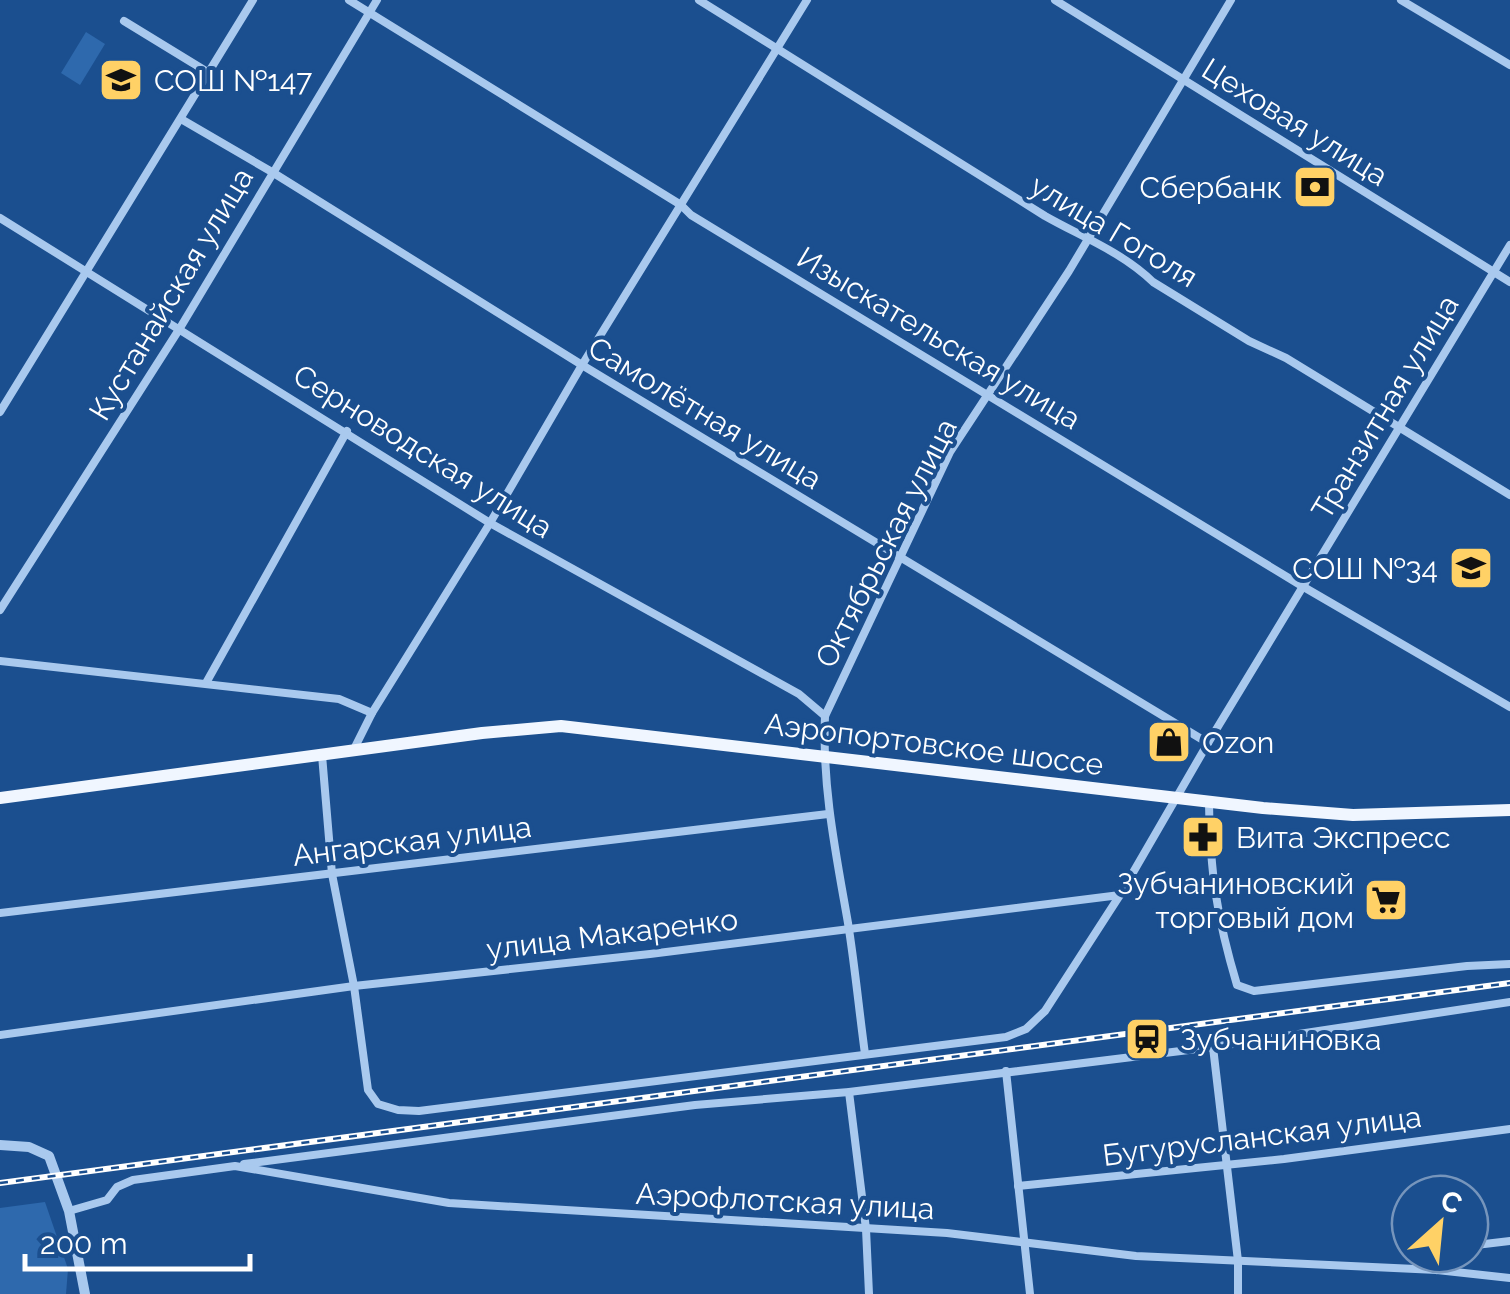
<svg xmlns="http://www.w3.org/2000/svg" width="1510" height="1294" font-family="Raleway,sans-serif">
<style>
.green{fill:#2e69ad}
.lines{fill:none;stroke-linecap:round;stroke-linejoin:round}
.minor{stroke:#a9c9ee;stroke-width:8}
.tertiary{stroke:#a9c9ee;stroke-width:10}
.primary{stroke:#f0f6ff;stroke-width:12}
.rail-casing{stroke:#fff;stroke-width:6}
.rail{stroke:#1b4f8f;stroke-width:2.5;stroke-dasharray:8;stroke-linecap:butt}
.labels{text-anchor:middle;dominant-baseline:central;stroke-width:8;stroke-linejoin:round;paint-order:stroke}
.poi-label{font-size:30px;fill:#fff;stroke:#1b4f8f;text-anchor:start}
.street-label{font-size:30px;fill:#fff;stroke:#1b4f8f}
</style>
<rect width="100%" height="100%" fill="#1b4f8f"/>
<!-- green -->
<g class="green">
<path d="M86 32 105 44 80 85 61 73Z"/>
<path d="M45 1202 68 1269 66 1294H0V1208Z"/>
</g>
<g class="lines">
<!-- minor -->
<g class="minor">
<path d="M349 0 681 205 691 215 1302 586 1510 707"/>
<path d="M699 0 1045 216C1082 237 1122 252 1153 282L1249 341 1286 358 1510 495"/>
<path d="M1055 0 1510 282"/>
<path d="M1401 0 1510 65"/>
<path d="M124 21 209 73"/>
<path d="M181 119 272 172 582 365 1208 743"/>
<path d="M0 218 490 523 799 694 825 716"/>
<path d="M0 412 253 0"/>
<path d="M0 610 180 328 377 0"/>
<path d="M0 661 339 699 372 713"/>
<path d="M206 683 347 431"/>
<path d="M354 749 372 713 490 523 582 365 807 0"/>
<path d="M322 755 332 874 354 986 368 1090 378 1104 398 1110 419 1111 1006 1037 1026 1029 1045 1011 1120 895"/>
<path d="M1209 802C1210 873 1217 918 1237 985L1254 991 1467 966 1510 964"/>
<path d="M0 913 828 814"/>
<path d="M0 1035 354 986 650 954 1120 895 1208 743 1510 245"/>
<path d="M1213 1047 1238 1261V1294"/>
<path d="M865 1054C859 1010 855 967 848 923 836 854 822 787 825 716L950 452 1069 271 1231 0"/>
<path d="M1006 1071 1030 1294"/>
<path d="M849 1092 866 1229 869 1294"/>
<path d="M244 1164 695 1105 849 1092 1213 1047 1510 1002"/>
<path d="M1018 1186 1284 1159 1510 1129"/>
<path d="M69 1211 107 1200 117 1187 133 1180 235 1166 449 1203 947 1233 1136 1256 1437 1270 1510 1278"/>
<path d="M1470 1249 1476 1245 1510 1241"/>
<path d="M1437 1270 1462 1254"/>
</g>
<!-- tertiary -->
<path class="tertiary" d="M0 1145 29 1147 49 1156 69 1211 85 1294"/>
<!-- primary -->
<path class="primary" d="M0 798 482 733 561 726 1263 808 1353 815 1510 810"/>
<defs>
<path id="rail" d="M0 1183 1510 983"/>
</defs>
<!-- rail casing -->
<use href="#rail" class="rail-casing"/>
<!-- rail -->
<use href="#rail" class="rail"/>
</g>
<!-- icons -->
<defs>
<symbol id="school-square" viewBox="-11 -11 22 22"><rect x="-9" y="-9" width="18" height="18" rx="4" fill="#ffd166" stroke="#1b4f8f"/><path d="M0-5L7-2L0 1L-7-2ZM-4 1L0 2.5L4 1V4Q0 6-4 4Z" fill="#111"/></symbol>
<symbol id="bank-square" viewBox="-11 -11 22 22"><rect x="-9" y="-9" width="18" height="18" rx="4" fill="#ffd166" stroke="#1b4f8f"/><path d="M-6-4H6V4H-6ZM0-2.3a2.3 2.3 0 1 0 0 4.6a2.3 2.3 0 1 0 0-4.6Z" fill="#111"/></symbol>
<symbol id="shop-square" viewBox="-11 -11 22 22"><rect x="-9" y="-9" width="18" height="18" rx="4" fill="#ffd166" stroke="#1b4f8f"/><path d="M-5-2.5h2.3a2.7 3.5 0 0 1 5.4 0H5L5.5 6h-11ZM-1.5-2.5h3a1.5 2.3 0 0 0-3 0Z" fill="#111"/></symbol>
<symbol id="pharmacy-square" viewBox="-11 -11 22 22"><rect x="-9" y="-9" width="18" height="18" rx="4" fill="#ffd166" stroke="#1b4f8f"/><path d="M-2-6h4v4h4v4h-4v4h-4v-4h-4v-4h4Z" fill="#111"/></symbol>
<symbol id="supermarket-square" viewBox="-11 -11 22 22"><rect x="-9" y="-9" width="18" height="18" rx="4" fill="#ffd166" stroke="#1b4f8f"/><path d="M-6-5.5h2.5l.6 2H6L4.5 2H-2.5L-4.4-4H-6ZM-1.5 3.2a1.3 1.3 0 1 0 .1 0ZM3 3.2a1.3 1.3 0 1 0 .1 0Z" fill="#111"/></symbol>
<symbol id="station-square" viewBox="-11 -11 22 22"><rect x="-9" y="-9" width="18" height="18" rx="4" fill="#ffd166" stroke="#1b4f8f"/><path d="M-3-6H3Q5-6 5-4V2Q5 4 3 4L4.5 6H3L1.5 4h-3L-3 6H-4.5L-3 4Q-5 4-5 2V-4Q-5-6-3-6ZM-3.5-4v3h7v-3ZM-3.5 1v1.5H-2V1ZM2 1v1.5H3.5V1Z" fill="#111"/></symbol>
</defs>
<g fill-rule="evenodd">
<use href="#school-square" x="96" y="55" width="50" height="50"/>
<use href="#bank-square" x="1290" y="162" width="50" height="50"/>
<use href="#school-square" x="1446" y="543" width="50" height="50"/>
<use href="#shop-square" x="1144" y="717" width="50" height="50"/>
<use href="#pharmacy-square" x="1178" y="812" width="50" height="50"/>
<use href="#supermarket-square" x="1361" y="875" width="50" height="50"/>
<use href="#station-square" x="1122" y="1014" width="50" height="50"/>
</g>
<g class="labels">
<!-- poi labels -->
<g class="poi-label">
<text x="154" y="80">СОШ №147</text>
<text x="1282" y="187" text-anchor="end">Сбербанк</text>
<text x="1438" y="568" text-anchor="end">СОШ №34</text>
<text x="1202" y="742">Ozon</text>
<text x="1236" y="837">Вита Экспресс</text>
<text x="1354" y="883" text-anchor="end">Зубчаниновский<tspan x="1354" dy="34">торговый дом</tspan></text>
<text x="1180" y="1039">Зубчаниновка</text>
</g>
<!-- street labels -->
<g class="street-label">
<text transform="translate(1295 122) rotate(32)">Цеховая улица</text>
<text transform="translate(1114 231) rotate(31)">улица Гоголя</text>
<text transform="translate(171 294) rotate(-59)">Кустанайская улица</text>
<text transform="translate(939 338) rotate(31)">Изыскательская улица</text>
<text transform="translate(1385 407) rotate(-59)">Транзитная улица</text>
<text transform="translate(705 413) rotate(31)">Самолётная улица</text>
<text transform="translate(423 451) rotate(32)">Серноводская улица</text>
<text transform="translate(886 543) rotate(-63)">Октябрьская улица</text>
<text transform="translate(934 744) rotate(7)">Аэропортовское шоссе</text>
<text transform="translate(412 841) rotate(-7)">Ангарская улица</text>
<text transform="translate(612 934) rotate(-7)">улица Макаренко</text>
<text transform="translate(1262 1136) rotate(-7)">Бугурусланская улица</text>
<text transform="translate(785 1201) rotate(3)">Аэрофлотская улица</text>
</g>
</g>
<!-- north arrow -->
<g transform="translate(1440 1224) rotate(27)"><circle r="48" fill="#1b4f8f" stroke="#7695bc" stroke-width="2.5"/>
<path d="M0-8L18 38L0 25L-18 38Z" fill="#ffd166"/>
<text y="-15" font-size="28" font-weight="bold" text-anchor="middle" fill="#ffffff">С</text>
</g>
<!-- scale -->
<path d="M25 1254v15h225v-15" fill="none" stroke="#ffffff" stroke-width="5"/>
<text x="40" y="1254" font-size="30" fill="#ffffff" stroke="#1b4f8f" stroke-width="8" paint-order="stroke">200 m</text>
</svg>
